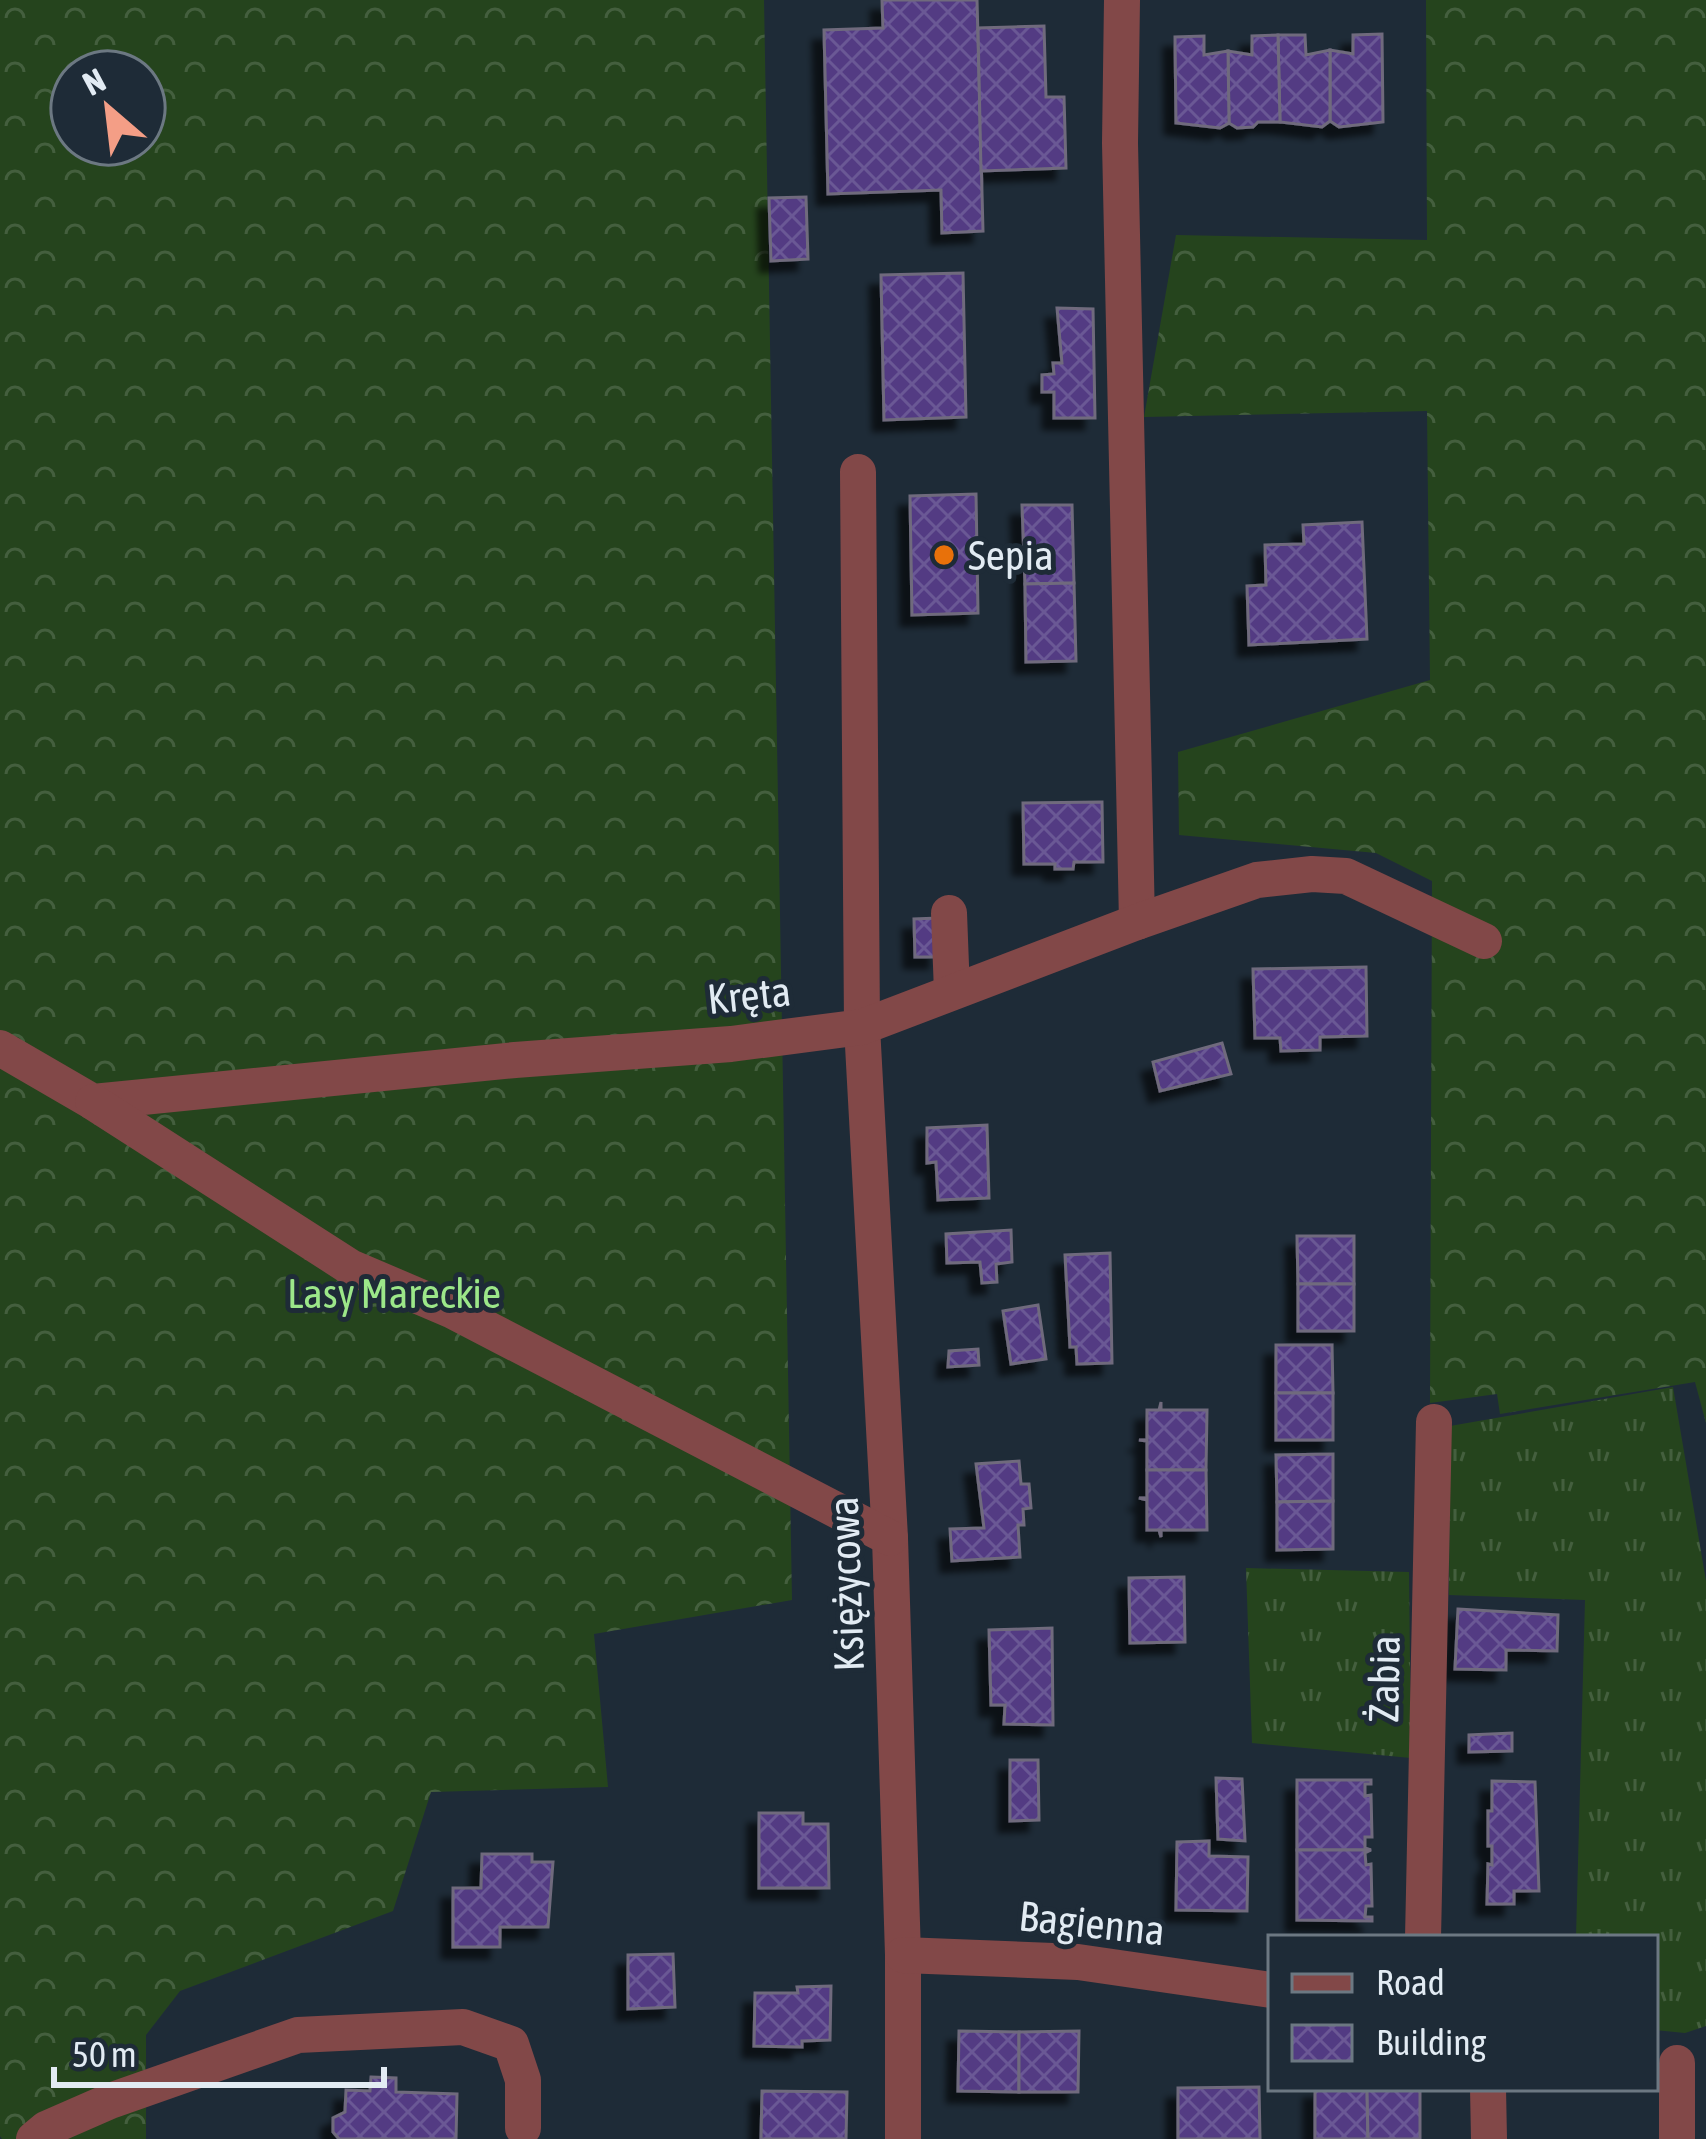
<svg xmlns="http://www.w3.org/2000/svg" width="1706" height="2139" font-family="'Asap Condensed',sans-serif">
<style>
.grass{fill:url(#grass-tufts)}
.forest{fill:url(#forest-crowns);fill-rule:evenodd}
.building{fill:url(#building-cross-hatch);stroke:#6f6b7d;stroke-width:3;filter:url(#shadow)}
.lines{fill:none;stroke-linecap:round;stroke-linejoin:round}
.minor{stroke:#824848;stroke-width:36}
.food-dot{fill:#e8710a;stroke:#1e2b37;stroke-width:4.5}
.labels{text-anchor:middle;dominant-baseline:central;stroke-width:10;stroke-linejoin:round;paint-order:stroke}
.poi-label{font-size:42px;fill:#e2ebf3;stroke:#1e2b37;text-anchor:start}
.street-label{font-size:42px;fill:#e2ebf3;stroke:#1e2b37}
.park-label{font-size:42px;fill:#9ce789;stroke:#1e2b37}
</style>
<defs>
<pattern id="grass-tufts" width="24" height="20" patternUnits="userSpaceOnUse" patternTransform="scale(3)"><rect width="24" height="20" fill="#25441d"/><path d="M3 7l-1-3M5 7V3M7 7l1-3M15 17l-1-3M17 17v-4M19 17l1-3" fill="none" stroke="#445f3e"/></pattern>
<pattern id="forest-crowns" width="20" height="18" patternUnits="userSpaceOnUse" patternTransform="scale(3)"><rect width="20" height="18" fill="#25441d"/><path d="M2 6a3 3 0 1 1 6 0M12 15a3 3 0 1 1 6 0" fill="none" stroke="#445f3e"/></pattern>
<pattern id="building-cross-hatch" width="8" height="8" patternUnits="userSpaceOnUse" patternTransform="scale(3)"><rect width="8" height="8" fill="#523b83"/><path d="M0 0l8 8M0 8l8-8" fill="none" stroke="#6b5895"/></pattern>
<filter id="shadow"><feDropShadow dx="-11" dy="11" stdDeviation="3" flood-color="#0009"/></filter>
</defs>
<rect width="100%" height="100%" fill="#1e2b37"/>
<!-- grass -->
<g class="grass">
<path d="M1673 1387 1706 1581V2026L1685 2033 1655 2030V1938H1576L1585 1600 1449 1595 1450 1426Z"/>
<path d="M1246 1568 1409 1572 1411 1758 1252 1743Z"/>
</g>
<!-- forest -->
<g class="forest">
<path d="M0 0H764L792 1600 594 1634 608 1787 431 1792 393 1911 180 1991 146 2035V2139H2L0 2136ZM72 72H144V144H72Z"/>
<path d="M1426 0H1706V1423L1695 1382 1500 1414 1497 1394 1430 1403 1432 881 1376 853 1179 835 1178 752 1430 680 1427 411 1144 417 1176 235 1427 240Z"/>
</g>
<!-- building -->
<g class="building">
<path d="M882 0H977L983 231 942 233 941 190 828 194 824 30 883 28Z"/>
<path d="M1044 26 1046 97H1064L1066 168 981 171 978 28Z"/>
<path d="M1382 34 1383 122 1339 127 1330 121V50L1353 54V35Z"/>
<path d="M1278 35H1305L1306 55 1330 50V121L1322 127 1280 122Z"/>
<path d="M1278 35 1280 122H1258L1253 127 1237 128 1229 123 1228 51 1252 55V36Z"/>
<path d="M1204 36V55L1228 51 1229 123 1220 128 1176 123 1175 37Z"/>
<path d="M806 197 808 259 771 261 769 198Z"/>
<path d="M963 273 966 417 884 420 881 275Z"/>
<path d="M1057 308 1093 309 1095 418H1054V392H1042V375L1054 374 1053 363H1062Z"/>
<path d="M976 494 978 613 912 615 910 496Z"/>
<path d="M1022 505H1072L1074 583 1025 584Z"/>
<path d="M1362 522 1367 639 1249 645 1247 586 1266 585 1265 545 1304 544 1303 525Z"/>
<path d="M1074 583 1076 661 1026 662 1025 584Z"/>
<path d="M1102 802 1103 862H1074L1073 869H1055V864H1024L1023 803Z"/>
<path d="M938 918 939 957H915L914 919Z"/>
<path d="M1366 967 1367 1036 1320 1037V1050L1281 1051 1280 1038H1255L1253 969Z"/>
<path d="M1222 1043 1231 1074 1160 1091 1153 1062Z"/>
<path d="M987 1125 989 1198 938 1200 936 1162 927 1163V1128Z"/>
<path d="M1011 1230 1012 1262 996 1264 997 1282 982 1283 980 1262 947 1263 946 1234Z"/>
<path d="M1297 1236H1354V1284H1298Z"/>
<path d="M1110 1253 1112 1363 1077 1364 1076 1347H1070L1065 1255Z"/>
<rect x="1298" y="1284" width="56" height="47"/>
<path d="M1038 1305 1046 1359 1011 1364 1003 1311Z"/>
<path d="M1276 1345H1332L1333 1393H1276Z"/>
<path d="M978 1349 979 1365 948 1367 949 1351Z"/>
<rect x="1276" y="1393" width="57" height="47"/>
<path d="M1161 1402V1410H1207L1206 1470H1147V1441L1139 1440H1147V1410H1159Z"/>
<path d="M1333 1454V1501L1277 1502 1276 1455Z"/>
<path d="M1019 1461 1021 1484H1029L1031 1508 1023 1509 1024 1525H1018L1020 1557 952 1561 950 1529 984 1528 976 1464Z"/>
<path d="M1147 1470H1206L1207 1530H1161V1537L1159 1530H1147V1500L1139 1498H1147Z"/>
<path d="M1333 1501V1549L1277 1550V1502Z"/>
<path d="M1184 1577 1185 1642 1130 1643 1129 1578Z"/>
<path d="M1458 1609 1558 1615 1557 1651 1506 1650V1670L1455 1669Z"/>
<path d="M1052 1628 1053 1725 1004 1724 1005 1705H991L989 1630Z"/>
<path d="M1512 1733V1751L1469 1752V1735Z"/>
<path d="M1010 1760H1038L1039 1820 1010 1821Z"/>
<path d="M1216 1778 1242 1779 1245 1841 1218 1839Z"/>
<path d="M1297 1780H1371V1784H1365V1796L1371 1795 1372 1837H1365V1848L1371 1850H1297Z"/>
<path d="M1492 1781 1535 1782 1539 1891H1514V1904H1487L1488 1864 1492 1865V1846H1488V1811H1492Z"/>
<path d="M759 1813H803V1824H828L829 1888H759Z"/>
<path d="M1209 1841V1856L1248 1857 1247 1911 1176 1910 1177 1842Z"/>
<path d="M1297 1850H1371L1365 1853 1366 1865 1371 1864 1372 1906H1366L1365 1917H1372V1921L1297 1920Z"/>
<path d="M482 1854H532V1862H553L548 1927H500V1947H453V1888H481Z"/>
<path d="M673 1954 675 2007 628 2009V1955Z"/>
<path d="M831 1986 830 2040 802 2041V2047L754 2046 755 1993H798L797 1987Z"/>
<path d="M959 2031 1019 2032V2092L958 2091Z"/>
<path d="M1079 2031 1078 2092H1019V2032Z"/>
<path d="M371 2077 396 2078V2092L457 2094 456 2139H339L333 2132V2118L345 2112 346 2090 370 2091Z"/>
<path d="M1259 2087 1260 2139H1178V2088Z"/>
<path d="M1315 2088H1367L1368 2139H1315Z"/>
<path d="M1367 2088H1420V2139H1368Z"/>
<path d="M762 2091 847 2092 846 2139H761Z"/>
</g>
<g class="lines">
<!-- minor -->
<g class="minor">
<path d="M1122 0 1120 143 1137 922"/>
<path d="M858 472 862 1027 890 1538 903 1955V2139"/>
<path d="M949 913 952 992"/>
<path d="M0 1048 93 1102 515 1060 731 1044 862 1027 1137 922 1257 880 1312 874 1346 876 1484 941"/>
<path d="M93 1102 350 1267 453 1311 890 1538"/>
<path d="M1423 1938 1434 1422"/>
<path d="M903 1955 1078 1962 1271 1990"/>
<path d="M1677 2063V2139"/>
<path d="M1488 2088 1489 2139"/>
<path d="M34 2139 46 2129 110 2101 298 2035 463 2027 511 2044 523 2080V2128"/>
</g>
</g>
<!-- markers -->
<circle class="food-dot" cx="944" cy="555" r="12"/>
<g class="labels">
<!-- poi labels -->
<g class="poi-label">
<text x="968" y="555">Sepia</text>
</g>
<!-- street labels -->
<g class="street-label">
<text transform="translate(749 995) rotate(-6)">Kręta</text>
<text transform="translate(846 1584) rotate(-92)">Księżycowa</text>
<text transform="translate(1384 1679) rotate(-89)">Żabia</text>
<text transform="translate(1092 1923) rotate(6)">Bagienna</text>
</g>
<!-- park labels -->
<g class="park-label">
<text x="394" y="1293">Lasy Mareckie</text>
</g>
</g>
<!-- legend -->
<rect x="1268" y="1935" width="390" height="156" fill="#1e2b37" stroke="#6c7882" stroke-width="3"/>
<rect x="1292" y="1974" width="60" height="18" fill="#824848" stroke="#6c7882" stroke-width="3"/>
<text x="1376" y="1995" font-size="36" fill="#e2ebf3">Road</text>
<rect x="1292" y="2025" width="60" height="36" fill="url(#building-cross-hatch)" stroke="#6c7882" stroke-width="3"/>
<text x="1376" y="2055" font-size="36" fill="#e2ebf3">Building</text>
<!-- north arrow -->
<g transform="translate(108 108) rotate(332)"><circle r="57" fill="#1e2b37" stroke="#6c7882" stroke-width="3"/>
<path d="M0-9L21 45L0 30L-21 45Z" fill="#f49e86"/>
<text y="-18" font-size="33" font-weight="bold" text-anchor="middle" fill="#e2ebf3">N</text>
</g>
<!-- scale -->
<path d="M54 2067v18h330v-18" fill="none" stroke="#e2ebf3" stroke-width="6"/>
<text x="72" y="2067" font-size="36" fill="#e2ebf3" stroke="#1e2b37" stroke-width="9" paint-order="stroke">50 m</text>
</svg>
